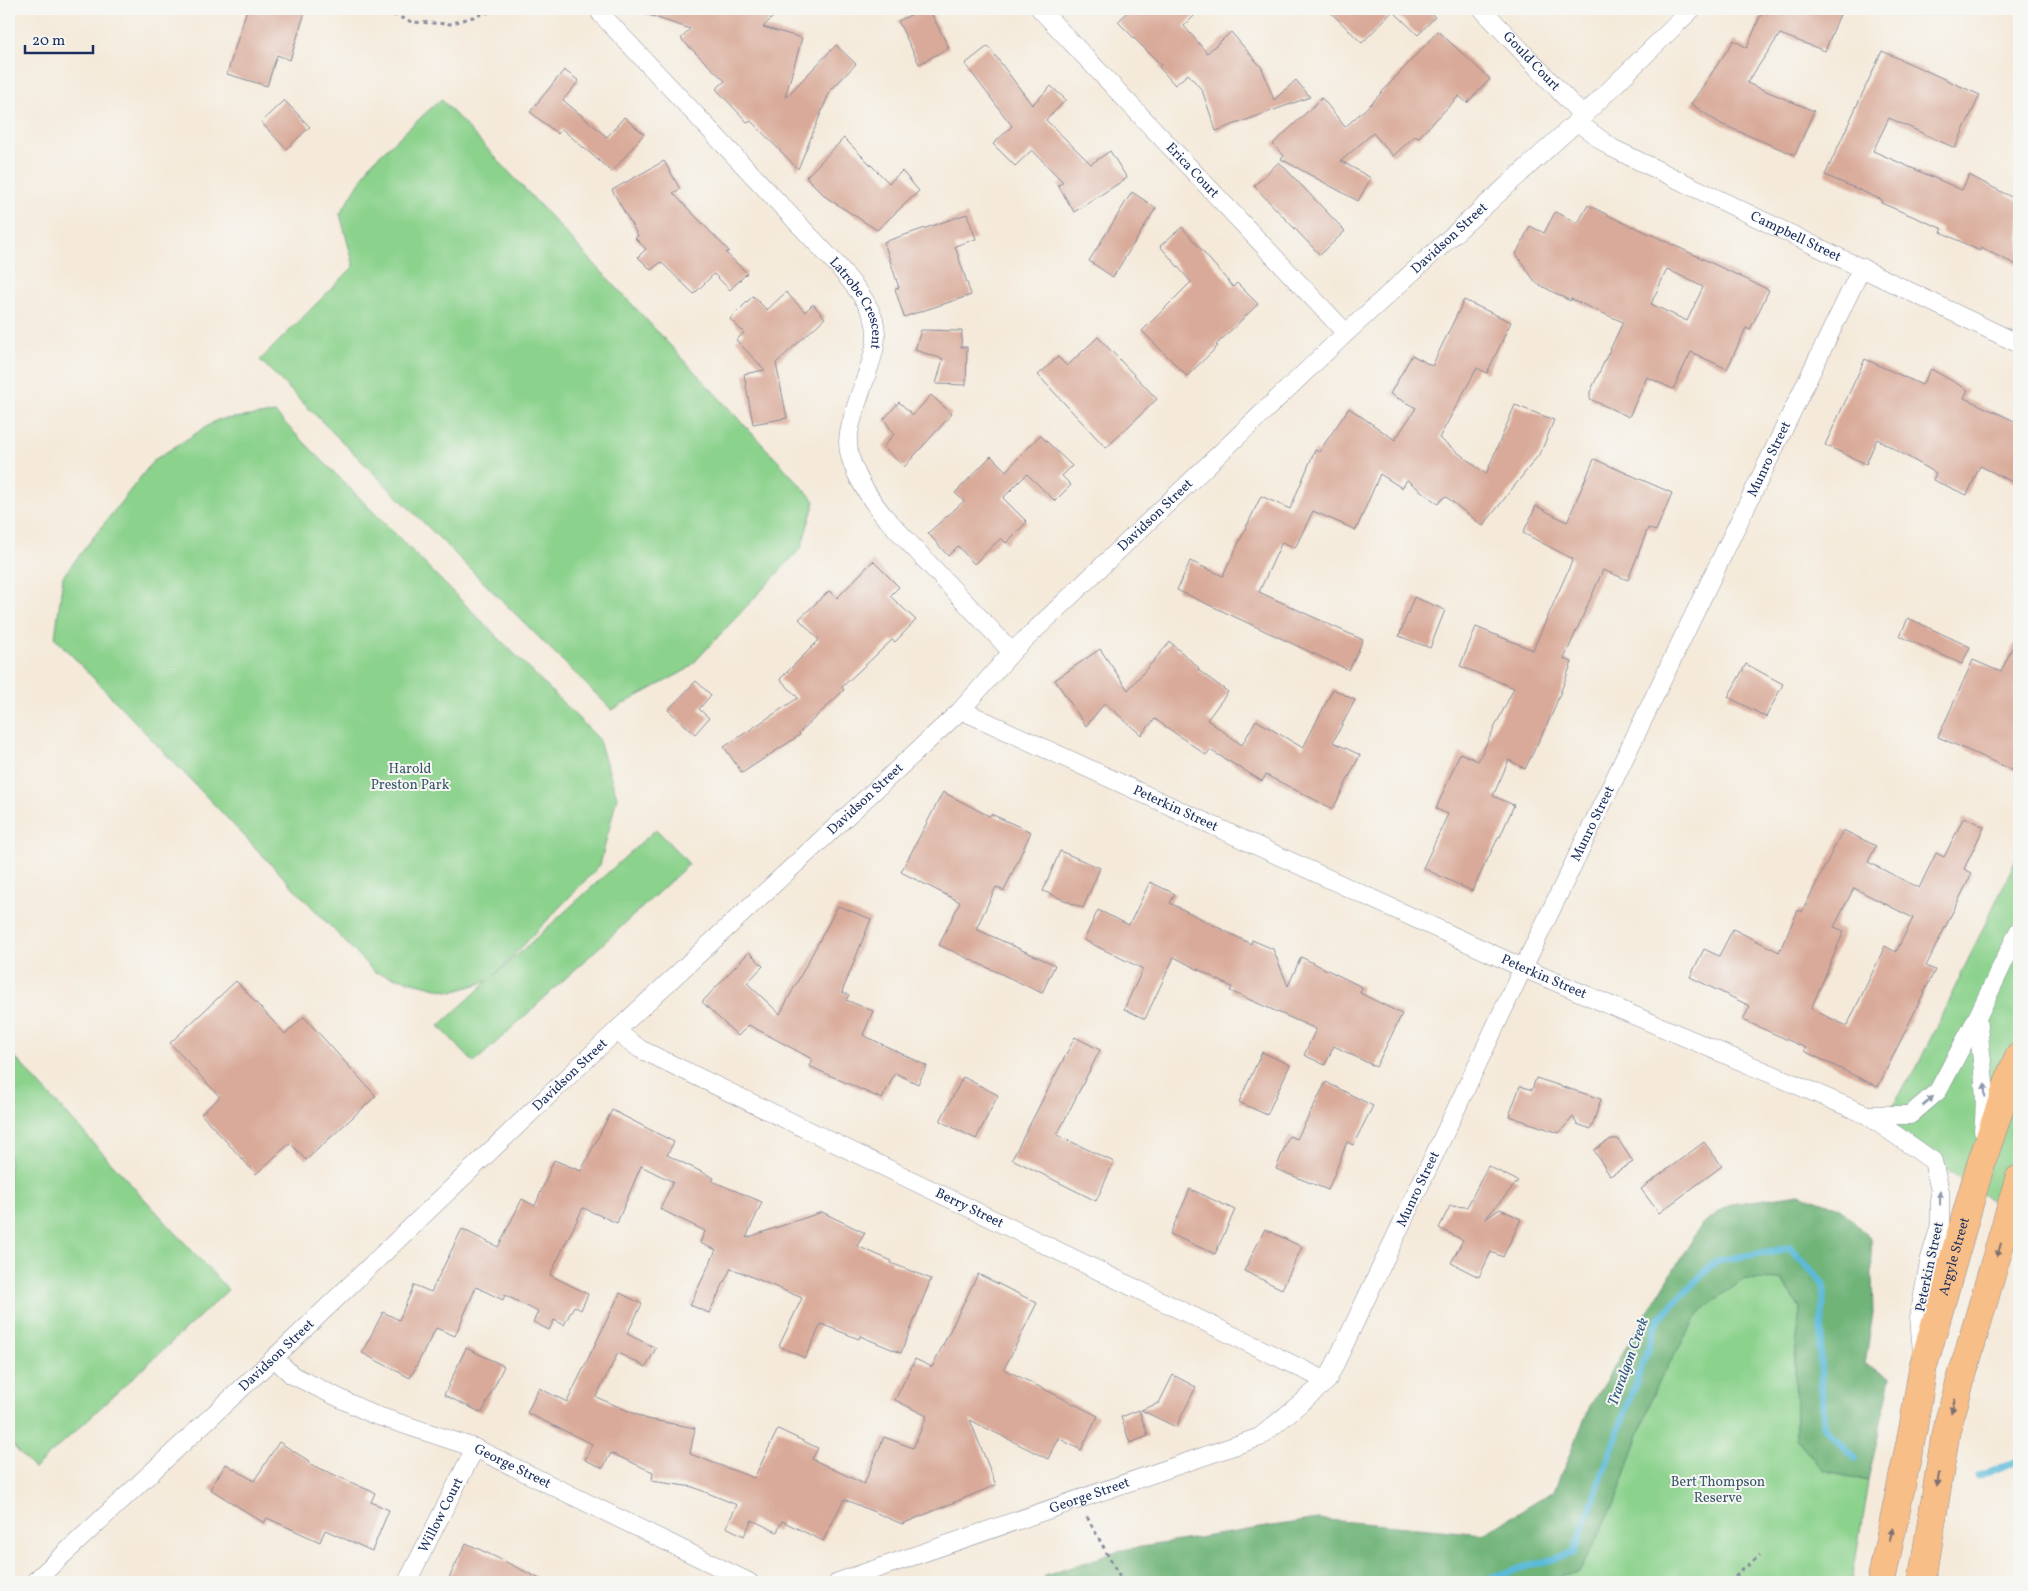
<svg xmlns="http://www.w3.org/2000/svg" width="2028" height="1591" font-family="Vollkorn,serif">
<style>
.green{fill:#8bd28c;stroke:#538075}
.forest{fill:#70b478;stroke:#46726b}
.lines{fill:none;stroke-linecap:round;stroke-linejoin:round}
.stream{stroke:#5bbad9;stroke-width:7}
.building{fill:#d9aa99;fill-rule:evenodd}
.street-casing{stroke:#888c9c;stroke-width:19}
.highway-casing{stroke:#888c9c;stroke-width:29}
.path{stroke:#888c9c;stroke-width:3;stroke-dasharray:4 4;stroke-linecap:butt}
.street{stroke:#fff;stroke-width:18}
.highway{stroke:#f7be87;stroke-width:28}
.oneway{fill:#8d97ae}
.oneway2{fill:#7e6f70}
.labels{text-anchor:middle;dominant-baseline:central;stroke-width:4;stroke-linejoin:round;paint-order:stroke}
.street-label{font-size:14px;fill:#1b2f5e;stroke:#f6f6f2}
.park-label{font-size:14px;fill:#37586a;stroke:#f6f6f2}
.water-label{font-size:15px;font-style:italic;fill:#2e5983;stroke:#f6f6f2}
</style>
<rect width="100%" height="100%" fill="#f6f6f2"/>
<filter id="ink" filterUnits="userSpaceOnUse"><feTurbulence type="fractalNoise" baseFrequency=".02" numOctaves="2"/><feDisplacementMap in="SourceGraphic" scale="10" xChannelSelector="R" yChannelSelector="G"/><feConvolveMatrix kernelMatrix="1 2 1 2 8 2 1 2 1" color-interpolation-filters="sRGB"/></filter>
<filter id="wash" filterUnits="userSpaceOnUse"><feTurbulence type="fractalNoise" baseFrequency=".0096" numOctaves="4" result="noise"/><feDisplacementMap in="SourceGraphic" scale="20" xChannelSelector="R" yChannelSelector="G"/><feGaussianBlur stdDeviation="1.12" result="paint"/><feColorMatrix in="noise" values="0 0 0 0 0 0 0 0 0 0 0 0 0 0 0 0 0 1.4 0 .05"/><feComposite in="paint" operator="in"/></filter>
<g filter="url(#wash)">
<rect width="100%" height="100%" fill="#f5eada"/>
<!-- green -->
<g class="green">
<path d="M441 99 815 501 801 548 688 669 612 710 260 360 354 266 340 214 372 162Z"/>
<path d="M275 413 598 738 617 797 600 865 494 976 656 829 689 864 474 1063 439 1026 488 981 452 992 374 972 55 638 63 576 154 460 217 420Z"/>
<path d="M2019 853V1220L1880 1124 1916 1069Z"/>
<path d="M9 1051 228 1290 34 1469 9 1441Z"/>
<path d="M1744 1279 1782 1280 1800 1308 1795 1360 1796 1438 1824 1471 1868 1481 1852 1582H1540L1579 1572 1615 1503 1656 1386 1701 1311Z"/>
</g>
<!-- forest -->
<path class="forest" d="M1799 1194 1840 1208 1871 1239 1873 1313 1865 1365 1891 1377 1868 1481 1824 1471 1796 1438 1795 1360 1800 1308 1782 1280 1744 1279 1701 1311 1656 1386 1615 1503 1579 1572 1540 1582H1040L1045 1576 1122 1550 1317 1519 1484 1534 1554 1491 1590 1406 1702 1224 1731 1204Z"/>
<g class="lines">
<!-- stream -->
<g class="stream">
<path d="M1978 1477 2019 1460"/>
<path d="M1482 1582 1495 1576 1574 1553 1659 1318 1716 1261 1790 1248 1824 1284 1820 1357 1824 1428 1855 1458"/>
</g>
</g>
<g id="blocks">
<!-- building -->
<g class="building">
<path d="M247 9H293L305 12 290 60 277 55 267 86 227 74Z"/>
<path d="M640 9H781L763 27 802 38 785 98 836 45 856 64 830 91 798 169 751 121 748 123 716 89 725 81 681 39 690 29 640 12Z"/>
<path d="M923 9H929L949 48 919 64 898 21Z"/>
<path d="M1130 9H1201L1184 26 1207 53 1231 32 1262 68 1274 100 1296 80 1310 97 1216 131 1202 90 1188 74 1175 85 1159 67 1161 65 1118 22Z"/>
<path d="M1327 9H1426L1435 17 1418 35 1393 11 1362 43Z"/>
<path d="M1763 9H1842L1825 51 1780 34 1747 83 1814 111 1795 155 1721 124 1691 104 1734 40 1747 48Z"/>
<path d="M1438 31 1490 79 1467 103 1459 96 1418 138 1415 136 1393 156 1373 133 1341 161 1371 178 1358 201 1281 159 1284 156 1273 144 1322 98 1345 127 1371 104Z"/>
<path d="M988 46 1032 105 1051 86 1066 100 1046 120 1091 164 1110 151 1127 178 1074 212 1058 185 1063 182 1032 150 1015 166 993 144 1012 126 965 64Z"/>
<path d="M1882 51 1980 95 1955 148 1889 118 1873 151 1962 190 1969 175 2019 201V266L1981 248 1980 251 1941 232 1943 229 1881 203 1882 200 1825 175Z"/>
<path d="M564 70 579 81 563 100 607 137 624 117 644 134 612 172 562 129 558 134 530 112Z"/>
<path d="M284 100 310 127 286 149 261 122Z"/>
<path d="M844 138 889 183 902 171 919 191 877 230 827 198 806 177Z"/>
<path d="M664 161 680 189 673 193 729 251 726 253 747 273 730 290 714 274 694 294 661 262 651 270 638 257 646 249 635 238 638 236 612 190Z"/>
<path d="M1279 162 1345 231 1320 255 1254 186Z"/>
<path d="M1132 192 1156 208 1113 277 1089 261Z"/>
<path d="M1588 205 1632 227 1633 226 1769 290 1750 330 1746 328 1727 369 1691 352 1673 389 1647 377 1629 417 1590 399V392L1623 322 1571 299 1570 301 1536 283 1516 254 1530 226 1544 233 1555 212 1578 223ZM1667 269 1703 287 1687 321 1651 304Z"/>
<path d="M967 214 976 239 955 246 971 295 904 317 895 289 899 288 884 242Z"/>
<path d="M1182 227 1233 287 1237 283 1258 304 1216 345 1218 346 1187 376 1142 331 1191 282 1160 246Z"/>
<path d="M786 292 805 312 813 304 825 318 776 363 787 418 753 424 744 374 765 370 736 340 744 333 730 319 753 296 767 310Z"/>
<path d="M1464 300 1511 322 1487 373 1477 368 1439 438 1486 474 1515 405 1554 420 1541 452 1483 526 1445 496 1438 504 1407 480 1402 488 1380 474 1356 530 1313 511 1295 548 1282 542 1259 592 1363 640 1349 670 1177 590 1190 561 1223 576 1261 496 1290 509 1315 450 1319 452 1349 408 1395 440 1416 408 1390 394 1412 355 1432 366Z"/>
<path d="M921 330 962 331 961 347H967L966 385 936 384 943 359 915 350Z"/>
<path d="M1098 337 1157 399 1106 448 1038 375 1058 357 1067 366Z"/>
<path d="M1865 359 1922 385 1931 369 1968 390 1964 398 2019 423V485L1980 466 1967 495 1933 480 1936 473 1877 439 1866 464 1825 445Z"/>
<path d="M931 395 952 414 904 467 883 447 894 434 884 419 899 402 913 415Z"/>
<path d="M1040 435 1072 466 1062 476 1071 485 1055 501 1027 474 1003 498 1027 522 1006 543 1001 538 974 564 958 546 948 556 928 533 964 501 955 493 991 456 1006 471Z"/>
<path d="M1594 459 1672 493 1656 531 1648 528 1628 580 1603 570 1564 659 1572 662 1553 712 1525 769 1509 760 1493 796 1514 805 1500 837 1499 836 1472 891 1423 868 1448 814 1436 809 1460 753 1478 761 1514 688 1460 666 1476 627 1533 650 1573 559 1523 533 1536 506 1567 522Z"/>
<path d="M873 561 899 587 890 596 916 620 895 642 892 640 842 687 844 690 799 733 800 735 742 773 724 747 798 698 780 679 819 640 799 619 829 591 837 598Z"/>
<path d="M1414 597 1445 610 1430 648 1399 636Z"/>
<path d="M1908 618 1970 647 1962 664 1900 636Z"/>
<path d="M2019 633V773L1938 737 1973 660 2001 672Z"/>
<path d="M1170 642 1199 668 1198 670 1228 692 1207 720 1242 745 1256 720 1303 748 1333 689 1355 700 1333 742 1360 755 1333 809 1266 775 1262 781 1210 750 1206 755 1155 719 1141 735 1105 703 1086 726 1055 680 1100 649 1128 690Z"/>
<path d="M1746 664 1783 684 1766 717 1728 697Z"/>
<path d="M696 681 711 695 699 709 709 718 695 734 668 710Z"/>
<path d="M943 792 989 816 991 814 1031 832 1004 891 996 887 976 929 1055 965 1042 993 939 945 960 902 901 872Z"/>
<path d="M1964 817 1984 827 1964 869 1972 873 1926 966 1935 970 1878 1087 1804 1051 1806 1048 1743 1020 1750 1006 1690 977 1704 949 1719 956 1733 929 1779 952 1798 910 1802 912 1843 830 1876 846 1868 862 1919 888 1936 853 1944 857ZM1854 888 1913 918 1896 952 1885 946 1847 1026 1811 1009 1844 931 1834 927Z"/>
<path d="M1060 851 1100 868 1083 908 1043 891Z"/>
<path d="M1150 882 1175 894 1170 903 1251 944 1252 940 1273 949 1288 986 1301 957 1362 987 1360 993 1402 1014 1376 1067 1334 1046 1325 1065 1304 1055 1316 1029 1230 991 1232 987 1174 957 1145 1019 1124 1009 1143 969 1084 940 1098 910 1129 925Z"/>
<path d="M838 906 871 919 842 992 849 995 846 1000 873 1011 863 1035 927 1066 918 1084 895 1073 882 1099 809 1066 812 1059 749 1025 738 1036 702 1002 749 952 763 966 747 983 780 1014Z"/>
<path d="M236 981 285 1034 304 1017 376 1096 306 1160 290 1143 256 1174 201 1114 220 1097 170 1043Z"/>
<path d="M1075 1037 1100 1050 1057 1135 1114 1162 1096 1201 1012 1159Z"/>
<path d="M1262 1052 1290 1065 1267 1115 1239 1102Z"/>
<path d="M963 1077 998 1095 976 1139 940 1121Z"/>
<path d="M1536 1078 1601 1099 1591 1129 1577 1124 1573 1117 1559 1133 1509 1116 1520 1086 1532 1090Z"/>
<path d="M1326 1082 1373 1106 1353 1145 1347 1142 1328 1190 1276 1169 1289 1136 1297 1139Z"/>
<path d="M612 1110 674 1142 667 1155 714 1178 712 1181 762 1202 746 1238 822 1212 865 1233 857 1246 892 1261 891 1263 931 1279 901 1353 860 1336 859 1339 821 1324 805 1358 779 1346 802 1298 731 1268 709 1313 690 1305 716 1250 700 1243 705 1231 660 1209 673 1182 641 1166 617 1223 583 1208 553 1269 550 1275 588 1294 581 1310 574 1306 564 1325 554 1320 549 1330 533 1322 538 1312 505 1295 503 1300 476 1287 455 1336 436 1328 410 1378 362 1353 383 1312 399 1320 414 1285 431 1292 462 1229 498 1247 522 1199 535 1206 554 1160 581 1171Z"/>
<path d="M1611 1139H1618L1633 1162 1610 1176 1594 1150Z"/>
<path d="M1704 1142 1722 1166 1659 1213 1641 1189Z"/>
<path d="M1488 1166 1518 1181 1485 1219 1500 1209 1521 1219 1503 1257 1491 1252 1479 1277 1451 1263 1463 1240 1439 1228 1450 1206 1467 1207Z"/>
<path d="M1190 1189 1235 1210 1215 1254 1170 1234Z"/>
<path d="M1265 1229 1302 1247 1282 1289 1244 1271Z"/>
<path d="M978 1274 1037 1303 1004 1369 1098 1416 1081 1450 1058 1438 1048 1459 970 1420 996 1485 902 1524 844 1499 823 1541 782 1521 777 1532 752 1520 744 1536 726 1527 737 1505 693 1487 652 1481 653 1472 611 1453 603 1468 585 1460 592 1444 527 1413 539 1388 567 1402 620 1293 642 1304 627 1334 656 1348 646 1367 618 1353 596 1397 647 1419 695 1428 690 1454 754 1478 778 1429 818 1448 812 1459 864 1484 884 1437 913 1448 927 1416 895 1400 915 1359 932 1367Z"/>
<path d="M466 1348 504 1366 482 1413 444 1395Z"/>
<path d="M1173 1375 1196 1387 1176 1427 1141 1410 1159 1403Z"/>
<path d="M1139 1410 1148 1436 1130 1443 1121 1417Z"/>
<path d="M279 1442 309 1461 308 1463 375 1493 371 1502 389 1510 372 1551 325 1530 320 1542 267 1518 264 1523 210 1489 226 1464 254 1481Z"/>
<path d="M466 1543 506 1562 546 1582H447Z"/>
</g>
</g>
</g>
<g filter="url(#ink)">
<use href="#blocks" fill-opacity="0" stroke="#888c9c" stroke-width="1"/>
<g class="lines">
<defs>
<g id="street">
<path id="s1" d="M602 9 601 14 838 266C851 282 867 299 874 320 879 337 874 353 869 368 863 387 848 424 848 443 849 468 868 496 883 515L1012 652"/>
<path id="s2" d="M1040 9 1346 333"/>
<path id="s3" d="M1482 9 1583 116"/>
<path id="s4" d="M1576 121 1612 148 2019 344"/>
<path id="s5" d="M961 710 1523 968 1867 1115 1933 1161 1940 1191V1225L1929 1262 1919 1317 1922 1352"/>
<path d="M1977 1018C1981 1056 1988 1093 1983 1130"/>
<path id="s6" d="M616 1031 640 1049 1327 1381"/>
<path d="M1867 1115H1910L1938 1091 1977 1018 2019 930"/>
<path id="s7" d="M274 1358 292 1375 372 1414 475 1448 749 1582"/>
<path id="s8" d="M34 1582 274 1358 616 1031 961 710 1012 652 1346 333 1583 116 1692 9"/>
<path id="s9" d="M407 1582 475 1448"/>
<path id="s10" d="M838 1582 1260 1437 1327 1381 1523 968 1862 267"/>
</g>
<g id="highway">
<path id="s11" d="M1881 1582 1913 1429 1923 1367 1978 1173 2012 1072 2019 1057"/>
<path d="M1922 1582 1946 1431 2019 1179"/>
</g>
</defs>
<!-- street casing -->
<use href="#street" class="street-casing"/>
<!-- highway casing -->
<use href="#highway" class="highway-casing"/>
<!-- path -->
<g class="path">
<path d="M378 9 412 22 450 24 499 9"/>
<path d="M1087 1517 1122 1581"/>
<path d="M1729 1582 1760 1555"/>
</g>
<!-- street -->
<use href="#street" class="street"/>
<!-- highway -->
<use href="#highway" class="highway"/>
</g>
<!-- one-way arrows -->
<defs><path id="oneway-solid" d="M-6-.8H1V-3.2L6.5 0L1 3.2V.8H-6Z" transform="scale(1.25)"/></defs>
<g class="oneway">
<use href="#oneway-solid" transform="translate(1985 1090) rotate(-92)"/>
<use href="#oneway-solid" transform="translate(1928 1101) rotate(-41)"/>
<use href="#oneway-solid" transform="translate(1940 1198) rotate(-91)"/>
</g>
<g class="oneway2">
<use href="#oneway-solid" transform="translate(1999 1250) rotate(106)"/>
<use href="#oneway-solid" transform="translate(1953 1406) rotate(106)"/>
<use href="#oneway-solid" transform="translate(1938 1480) rotate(99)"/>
<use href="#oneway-solid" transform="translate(1891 1535) rotate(-78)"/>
</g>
</g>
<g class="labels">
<!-- street labels -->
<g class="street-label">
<text stroke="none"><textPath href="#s3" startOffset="72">Gould Court</textPath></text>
<text stroke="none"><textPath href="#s2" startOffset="222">Erica Court</textPath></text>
<text stroke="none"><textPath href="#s4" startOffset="249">Campbell Street</textPath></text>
<text stroke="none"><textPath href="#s8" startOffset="1952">Davidson Street</textPath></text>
<text stroke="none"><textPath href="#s1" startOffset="394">Latrobe Crescent</textPath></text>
<text stroke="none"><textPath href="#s10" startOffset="1556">Munro Street</textPath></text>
<text stroke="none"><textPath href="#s8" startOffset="1548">Davidson Street</textPath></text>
<text stroke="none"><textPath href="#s8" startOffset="1142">Davidson Street</textPath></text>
<text stroke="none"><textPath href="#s5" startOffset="236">Peterkin Street</textPath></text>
<text stroke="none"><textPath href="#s10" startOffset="1151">Munro Street</textPath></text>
<text stroke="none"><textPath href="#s5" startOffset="641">Peterkin Street</textPath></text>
<text stroke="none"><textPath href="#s8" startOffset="738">Davidson Street</textPath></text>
<text stroke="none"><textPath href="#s10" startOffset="746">Munro Street</textPath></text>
<text stroke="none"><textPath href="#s6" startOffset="396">Berry Street</textPath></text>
<text stroke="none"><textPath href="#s11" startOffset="334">Argyle Street</textPath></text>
<text transform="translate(1930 1267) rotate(-78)">Peterkin Street</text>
<text stroke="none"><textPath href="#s8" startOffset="332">Davidson Street</textPath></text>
<text stroke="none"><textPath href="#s7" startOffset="264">George Street</textPath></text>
<text stroke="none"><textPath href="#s10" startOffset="266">George Street</textPath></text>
<text stroke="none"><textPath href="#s9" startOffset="75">Willow Court</textPath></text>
</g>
<!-- park labels -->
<g class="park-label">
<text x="410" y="769">Harold<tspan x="410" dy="16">Preston Park</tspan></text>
<text x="1718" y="1482">Bert Thompson<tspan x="1718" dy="16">Reserve</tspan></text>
</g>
<!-- water labels -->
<g class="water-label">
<text transform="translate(1629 1362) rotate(-70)">Traralgon Creek</text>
</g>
</g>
<!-- margin -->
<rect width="2028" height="1591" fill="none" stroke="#f6f6f2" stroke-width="30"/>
<!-- scale -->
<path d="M25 45v8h68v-8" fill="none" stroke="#1b2f5e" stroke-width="2.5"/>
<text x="32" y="45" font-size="15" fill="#1b2f5e" stroke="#f6f6f2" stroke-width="4" paint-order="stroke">20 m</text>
</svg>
